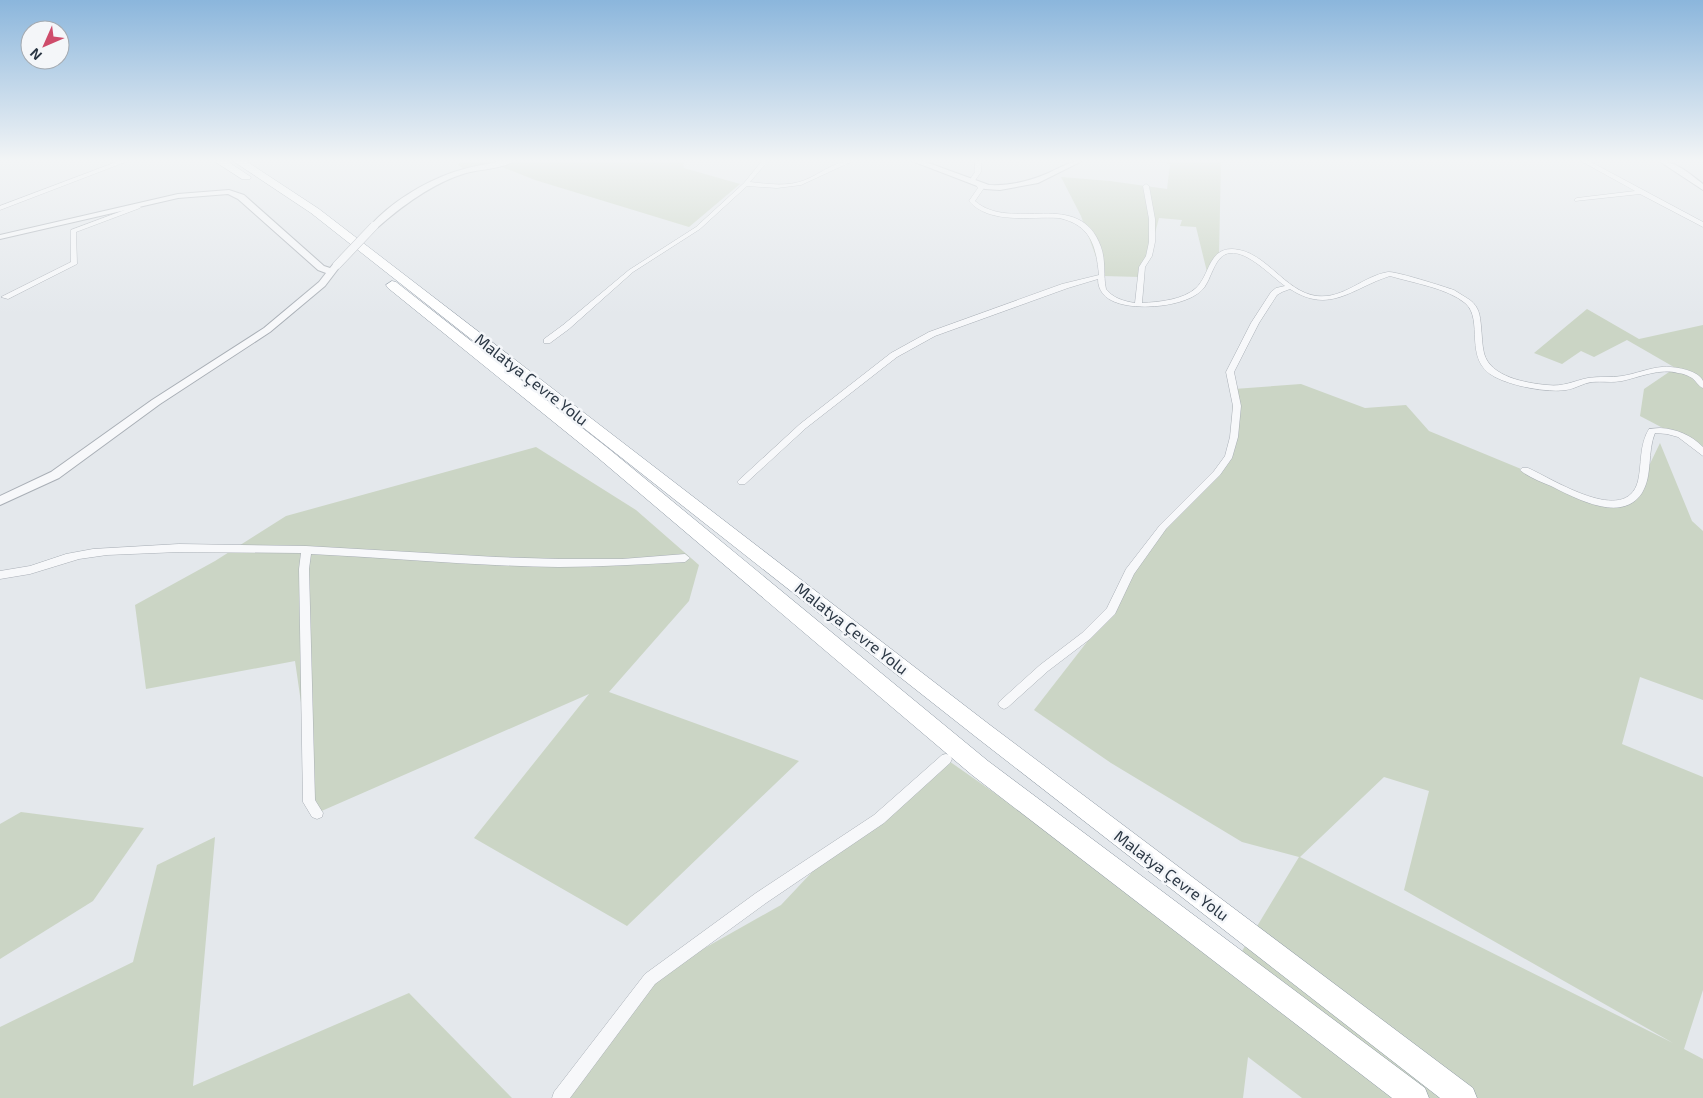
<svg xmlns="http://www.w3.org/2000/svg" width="1703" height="1098" font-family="'Exo 2',sans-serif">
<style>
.green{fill:#cbd5c5;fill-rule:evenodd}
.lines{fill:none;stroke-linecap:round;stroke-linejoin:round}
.minor-casing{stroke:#a9afb6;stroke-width:1}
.tertiary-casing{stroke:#a9afb6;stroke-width:2}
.trunk-casing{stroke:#8b96a2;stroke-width:1}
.minor{fill:#f7f8fa;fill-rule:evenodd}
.tertiary{fill:#f7f8fa;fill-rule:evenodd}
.trunk{fill:#fff;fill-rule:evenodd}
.tertiary-bridge-casing{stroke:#a9afb6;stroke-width:9;stroke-linecap:butt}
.tertiary-bridge{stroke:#f7f8fa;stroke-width:8}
.labels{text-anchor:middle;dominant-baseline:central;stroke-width:5;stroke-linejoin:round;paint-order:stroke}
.street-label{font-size:16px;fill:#2b3744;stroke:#f4f6f9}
</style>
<rect width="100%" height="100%" fill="#e4e8ec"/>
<!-- green -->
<g class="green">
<path d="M467 161H683L684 168 740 184 689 227 535 180 497 165 466 171 457 164Z"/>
<path d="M1157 161H1221L1219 255 1208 276 1196 227 1180 226 1182 220 1159 218 1149 256 1140 277 1103 276 1081 216 1061 177 1110 181 1167 189 1170 164Z"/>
<path d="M1587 309 1639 339 1703 325V449L1640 416 1644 389 1672 370H1679L1627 340 1594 357 1581 351 1562 364 1534 353Z"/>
<path d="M1301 384 1365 408 1406 405 1429 431 1609 505 1633 499 1660 443 1692 521 1703 531V700L1640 677 1622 744 1703 777V990L1684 1049 1703 1059V1098H1302L1248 1057 1243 1098H562L650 979 781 905 830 853 946 759 1236 961 1299 857 1242 842 1111 763 1034 710 1111 611 1163 527 1229 456 1234 389ZM1384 777 1429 791 1404 890 1673 1043 1300 857Z"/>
<path d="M536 447 636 510 699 565 689 601 609 692 799 761 627 926 474 838 589 694 317 813 295 661 146 689 135 605 215 561 286 516Z"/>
<path d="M21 812 144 828 93 901 0 959V824Z"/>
<path d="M215 837 193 1086 409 993 512 1098H0V1027L133 962 157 865Z"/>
</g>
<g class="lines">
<defs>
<g id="minor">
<path d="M119 161H128L0 210V206Z"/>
<path d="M762 161H768L750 182C768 184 788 187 805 180 822 173 834 161 853 161L801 185 777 188 747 186 700 229 633 272 569 329 550 343H544V339L563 325 629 270 696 227 744 183Z"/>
<path d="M975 161H981V172L974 182 972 183 969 181 975 172Z"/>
<path d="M1581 161H1589L1703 222V227L1640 194 1575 201V199L1577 198 1635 191Z"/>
<path d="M978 181 984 188 975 201C1011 233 1080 187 1101 247 1106 261 1103 275 1106 289 1113 298 1123 301 1135 303L1139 267 1146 256 1149 242V219L1143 186 1146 184 1149 186 1155 219V242L1152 256 1145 267 1142 303C1159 302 1183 300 1196 288 1210 275 1208 249 1232 249 1266 250 1284 292 1317 296 1344 299 1363 276 1388 272 1396 271 1445 287 1454 290 1459 293 1465 297 1470 300 1479 307 1480 315 1481 326 1482 335 1482 345 1484 353 1490 377 1526 383 1547 385 1564 387 1573 381 1588 378 1599 376 1611 378 1622 376 1635 374 1649 368 1662 367 1672 366 1699 370 1703 381 1703 383 1703 386 1703 388 1698 386 1697 382 1692 378 1689 376 1682 373 1678 373 1660 368 1640 377 1622 381 1612 383 1602 381 1592 382 1583 383 1575 389 1566 390 1547 393 1512 386 1495 377 1462 360 1485 320 1465 303 1447 288 1413 283 1390 276 1352 288 1330 315 1290 289L1282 292 1277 295 1259 323 1234 372 1241 406 1238 437 1232 458 1220 475 1166 529 1134 574 1115 614 1090 639 1048 671 1008 707 1004 709 1000 707 998 704 1000 701 1040 665 1082 633 1107 608 1126 569 1160 525 1214 471 1225 456 1230 437 1233 406 1226 372 1251 323 1271 292 1276 288 1285 286C1271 276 1248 251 1230 253 1214 255 1212 279 1203 289 1187 307 1137 311 1115 302 1105 298 1098 291 1098 279L1068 288 935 336 897 357 806 428 745 484H739L737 482 739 480 800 424 891 353 929 332 1062 284 1099 275C1096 246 1091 225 1059 218 1030 216 990 225 969 201L978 188 975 183Z"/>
<path d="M138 205 141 207 140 208 76 232 77 264 8 299 1 297 71 262V230Z"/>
<path d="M1660 428C1677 429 1691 435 1703 447V456L1678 437 1667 434 1655 433C1647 452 1653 475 1642 493 1622 524 1575 498 1551 486 1541 482 1528 477 1520 470L1522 468H1528C1553 479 1626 527 1638 481 1642 464 1639 445 1649 429Z"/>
<path d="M179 544 306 546 496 557 559 559H622L685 554 690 558 685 562C643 564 601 567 559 567 476 566 393 558 311 554L309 569 315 800 323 813 322 817 317 819 312 817 303 802 299 569 301 553 179 552 107 555 79 559 30 574 0 579V571L30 566 66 554 93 549Z"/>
<path d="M946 754 950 755 952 759 950 763 884 823 766 903 655 984 570 1098H552L554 1092 645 974 756 893 874 815 942 755Z"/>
</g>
<g id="tertiary">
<path d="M501 161H515C501 169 482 169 466 173 433 183 403 205 377 228L370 226C390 203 423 183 451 173 467 167 484 165 501 161Z"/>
<path d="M912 161H923L989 185C1009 186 1027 182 1046 174 1058 169 1069 161 1082 161L1038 183 1000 190 985 189Z"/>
<path d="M1659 161C1676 161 1690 174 1703 184V190Z"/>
<path d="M229 190 244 195 324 266 330 268 334 263H340L341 265 325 286 270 332 160 404 59 478 0 505V496L51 472 152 400 264 328 319 282 326 273 318 270 238 199 228 194 178 198 0 239V235L178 194Z"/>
</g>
<g id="trunk">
<path d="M214 161H227L251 177 250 179H242Z"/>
<path d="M233 161H246L319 209 990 725 1473 1088 1477 1098H1440L976 737 311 213Z"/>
<path d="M392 281 396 282 609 449 988 761 1425 1088 1429 1098H1392L972 775 597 457 388 288 386 285Z"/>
</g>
</defs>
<!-- minor casing -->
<use href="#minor" class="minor-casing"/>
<!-- tertiary casing -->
<use href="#tertiary" class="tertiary-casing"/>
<!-- trunk casing -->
<use href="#trunk" class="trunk-casing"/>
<!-- minor -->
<use href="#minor" class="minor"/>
<!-- tertiary -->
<use href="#tertiary" class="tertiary"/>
<!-- trunk -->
<use href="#trunk" class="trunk"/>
<defs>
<path id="tertiary-bridge" d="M337 265 374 226"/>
</defs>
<!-- tertiary-bridge casing -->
<use href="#tertiary-bridge" class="tertiary-bridge-casing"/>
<!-- tertiary-bridge -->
<use href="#tertiary-bridge" class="tertiary-bridge"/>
</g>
<!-- sky -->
<linearGradient id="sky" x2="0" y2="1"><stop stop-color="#8bb6dc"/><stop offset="0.51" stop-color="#f3f5f6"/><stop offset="1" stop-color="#f3f5f6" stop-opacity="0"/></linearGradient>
<rect width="1703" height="315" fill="url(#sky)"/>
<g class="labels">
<!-- street labels -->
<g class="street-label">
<text transform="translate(532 379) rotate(38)">Malatya Çevre Yolu</text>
<text transform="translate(852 628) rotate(38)">Malatya Çevre Yolu</text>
<text transform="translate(1172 875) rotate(37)">Malatya Çevre Yolu</text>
</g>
</g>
<!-- north arrow -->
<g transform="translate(45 45) rotate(225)"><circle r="24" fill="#f4f6f9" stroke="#a4aab1"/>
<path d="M0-4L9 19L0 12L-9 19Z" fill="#ce4c6b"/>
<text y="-8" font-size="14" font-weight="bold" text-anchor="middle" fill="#2b3744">N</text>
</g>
</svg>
